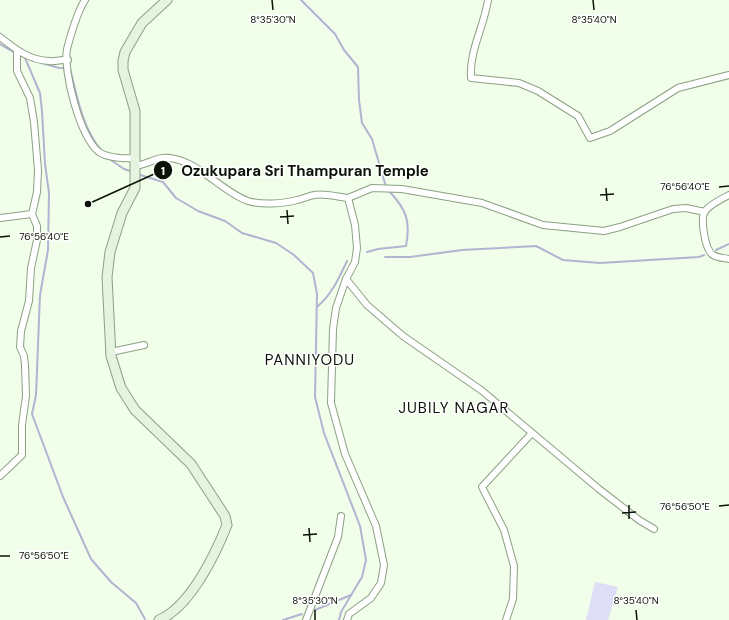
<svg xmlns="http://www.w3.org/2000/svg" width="729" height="620" font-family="'DM Sans',sans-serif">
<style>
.green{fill:#dedef6}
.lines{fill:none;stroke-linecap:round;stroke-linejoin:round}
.stream{stroke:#b4b3d1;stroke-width:2}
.street-casing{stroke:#8ca083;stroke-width:8}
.secondary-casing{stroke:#8ca083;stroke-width:11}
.street{stroke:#fff;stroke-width:6}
.secondary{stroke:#e7f3e1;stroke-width:9}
.ticks{fill:none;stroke:#0b1207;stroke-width:1.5}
.labels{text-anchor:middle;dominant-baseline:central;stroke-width:3;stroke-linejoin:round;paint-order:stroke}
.neighbourhood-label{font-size:15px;letter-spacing:1px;fill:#0b1207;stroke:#fff}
.ticks-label{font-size:10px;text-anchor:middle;fill:#0b1207;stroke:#fff;stroke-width:3;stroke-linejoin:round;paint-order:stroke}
.leader{fill:none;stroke:#0b1207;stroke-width:1.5}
.callout-dot{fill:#0b1207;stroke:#fff;stroke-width:1.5}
.mark-label{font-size:12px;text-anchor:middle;font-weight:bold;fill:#fff}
.callout-label{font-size:15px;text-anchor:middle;font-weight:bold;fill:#0b1207;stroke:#fff;stroke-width:3;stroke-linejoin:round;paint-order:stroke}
</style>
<rect width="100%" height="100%" fill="#f0feea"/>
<!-- green -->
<path class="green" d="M595 582 618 587 608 620H586Z"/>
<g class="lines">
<!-- stream -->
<g class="stream">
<path d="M301 0 335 34 344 50 358 67 359 100 362 123 372 139 386 187"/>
<path d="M0 44 15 53"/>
<path d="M19 55 30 59"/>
<path d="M25 58 40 93 42 111 45 164 49 193 48 250 40 295 36 395 32 414 63 497 91 559 111 582 136 603 145 619"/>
<path d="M42 63 59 68H70C77 96 82 127 101 150"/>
<path d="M108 158 124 169 133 172"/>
<path d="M137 174 163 182 176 198 198 211 225 221 242 233 276 243 294 255 313 273 317 294 315 397 324 433 360 526 366 560 362 577 341 612 339 620"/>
<path d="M716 250 729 244"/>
<path d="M367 252 378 249 406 246C411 221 406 209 389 191"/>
<path d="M385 257H410L462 250 536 246 563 260 600 263 699 257 704 255"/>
<path d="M317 307C332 294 339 278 347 261"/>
<path d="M315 610 351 595"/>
<path d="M283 620 302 614"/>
</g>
<defs>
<g id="street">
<path d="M85 0C78 10 70 37 67 49 63 72 80 137 99 152 108 158 125 159 135 158"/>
<path d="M488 0C484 27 469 51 471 78L519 83 538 91 578 116 590 138 610 131 678 88 729 75"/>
<path d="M0 37C15 49 29 60 49 61 56 62 62 59 68 60"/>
<path d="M135 166C148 165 156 156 170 158 200 162 222 192 248 201 261 205 283 204 297 200 303 199 308 196 314 195 324 193 338 197 348 198L355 225 357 248 355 262 346 279 336 308 333 329 331 403 345 454 376 526 384 565 381 583 371 598 349 614 347 620"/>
<path d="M729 195C721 199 711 204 705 211 700 219 705 250 713 255 718 258 724 258 729 259"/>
<path d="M348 198 372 188 402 189 482 203 543 225 604 231 620 227 673 209 686 208 705 212"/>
<path d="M0 218 32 214"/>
<path d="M346 279 367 305 403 336 481 390 599 489 639 520 654 529"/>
<path d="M111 352 144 345"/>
<path d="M0 476 22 455V425L26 396 25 365 24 356 20 347 21 331 29 301 31 268 37 240V226L32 214 37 192 38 170 34 122 30 98 17 71V50"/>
<path d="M306 620 338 537 341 516"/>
<path d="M506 620 513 599 514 566 504 530 482 487 532 433"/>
</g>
<path id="secondary" d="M159 620C190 607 215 555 227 525L225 516 191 464 135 410 121 388 111 356 107 277 110 252 122 213 135 188V111L123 70V61L125 52 142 23 167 0"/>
</defs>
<!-- street casing -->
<use href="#street" class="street-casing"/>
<!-- secondary casing -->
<use href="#secondary" class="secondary-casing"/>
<!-- street -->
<use href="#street" class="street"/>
<!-- secondary -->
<use href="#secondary" class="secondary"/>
</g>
<!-- ticks -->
<path class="ticks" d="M272 0 273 10M593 0 594 10M719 187 729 186M606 188 607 201M600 195 614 194M287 210 288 224M280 217 294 216M0 237 10 236M629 505V519M719 506 729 505M622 513 636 512M309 528 310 542M303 535 317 534M0 556H10M315 610V620M636 610 637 620"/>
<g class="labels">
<!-- neighbourhood labels -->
<g class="neighbourhood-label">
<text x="310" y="360">PANNIYODU</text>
<text x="454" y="408">JUBILY NAGAR</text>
</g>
</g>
<g class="ticks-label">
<text x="273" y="23">8°35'30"N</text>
<text x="594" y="23">8°35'40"N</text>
<text x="685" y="190">76°56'40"E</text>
<text x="44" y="240">76°56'40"E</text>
<text x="685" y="510">76°56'50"E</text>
<text x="44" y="559">76°56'50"E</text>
<text x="315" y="604">8°35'30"N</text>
<text x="636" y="604">8°35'40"N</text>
</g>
<!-- callouts -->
<path class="leader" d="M88 204L163 170"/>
<g class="callout-dot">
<circle cx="88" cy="204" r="4"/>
<circle cx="163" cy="170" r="10"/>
</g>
<g class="mark-label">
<text x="163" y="175">1</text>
</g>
<g class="callout-label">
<text x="305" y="176">Ozukupara Sri Thampuran Temple</text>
</g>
</svg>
